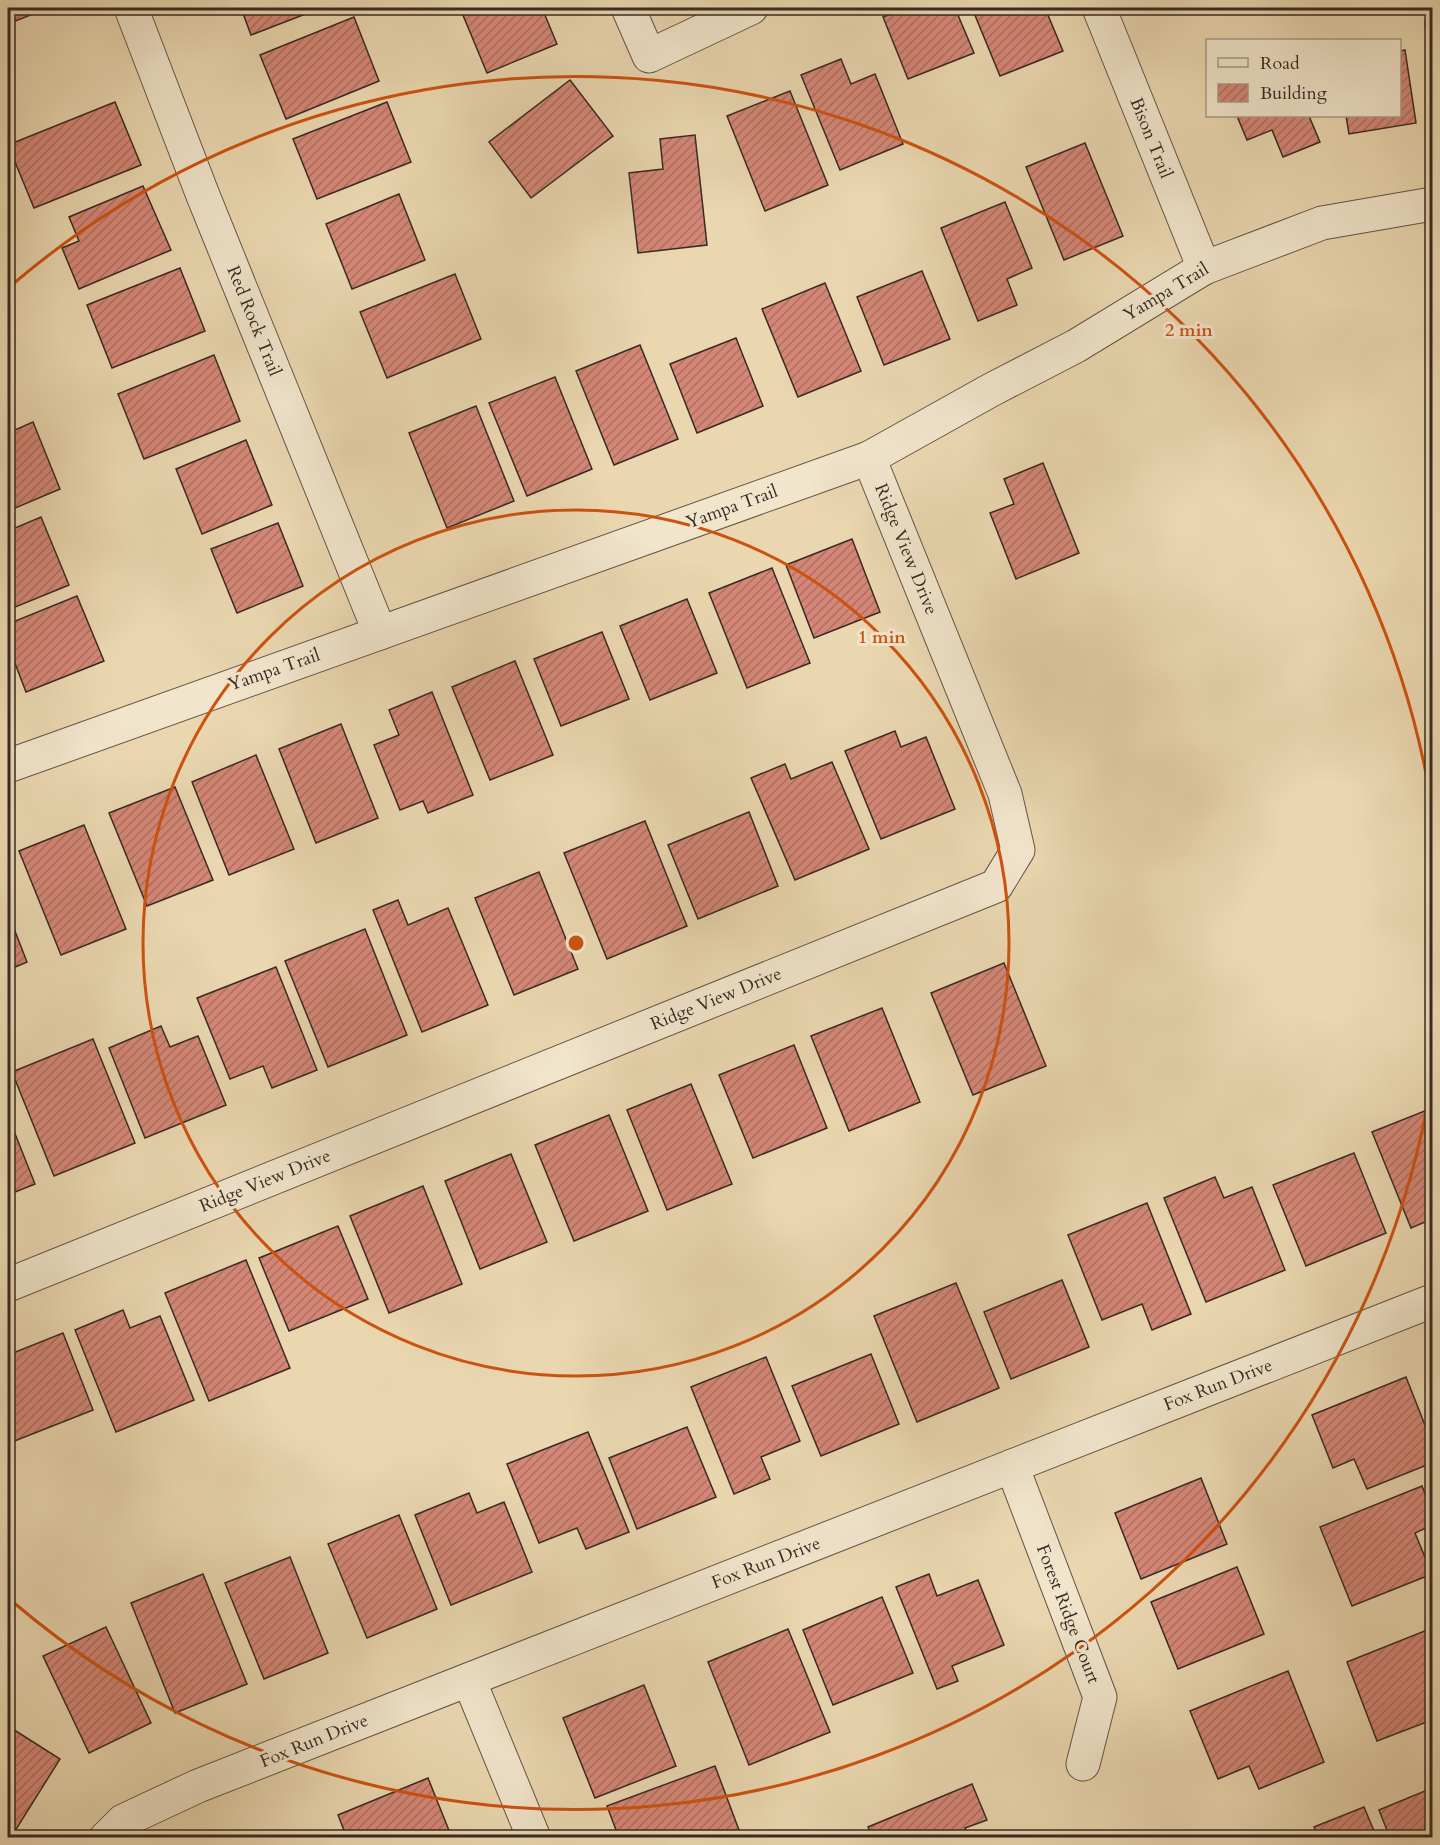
<svg xmlns="http://www.w3.org/2000/svg" width="1440" height="1845" font-family="Cardo,serif">
<style>
.building{fill:url(#building-hatch);stroke:#372a25;stroke-width:1.5}
.lines{fill:none;stroke-linecap:round;stroke-linejoin:round}
.minor-casing{stroke:#645548;stroke-width:35}
.minor{stroke:#f1e5cc;stroke-width:33}
.ring{fill:none;stroke:#cd5210;stroke-width:3}
.labels{text-anchor:middle;dominant-baseline:central;stroke-width:6;stroke-linejoin:round;paint-order:stroke}
.street-label{font-size:18px;fill:#372a25;stroke:#f1e5cc}
.centre{fill:#cd5210;stroke:#f1e5cc;stroke-width:3}
.ring-label{font-size:18px;text-anchor:middle;font-weight:bold;fill:#cd5210;stroke:#f1e5cc;stroke-width:6;stroke-linejoin:round;paint-order:stroke}
</style>
<defs>
<pattern id="building-hatch" width="6" height="6" patternUnits="userSpaceOnUse" patternTransform="scale(1.5)"><rect width="6" height="6" fill="#d58777"/><path d="M-1 1l2-2M0 6l6-6M5 7l2-2" fill="none" stroke="#ae6f61"/></pattern>
</defs>
<rect width="100%" height="100%" fill="#ead7b0"/>
<filter id="stains"><feTurbulence type="fractalNoise" baseFrequency=".00333" numOctaves="4"/><feColorMatrix values="0 0 0 0 .2 0 0 0 0 .09 0 0 0 0 .02 0 0 0 .5 -.17"/></filter>
<radialGradient id="worn" r=".72"><stop offset=".6" stop-color="#630" stop-opacity="0"/><stop offset="1" stop-color="#630" stop-opacity=".3"/></radialGradient>
<!-- building -->
<g class="building">
<path d="M8 8H48L8 24Z"/>
<path d="M241 8H321L251 35Z"/>
<path d="M460 8H542L557 44 487 73Z"/>
<path d="M908 8H955L974 53 908 79 883 17Z"/>
<path d="M972 8H1045L1063 51 1000 76Z"/>
<path d="M354 17 379 81 286 119 260 55Z"/>
<path d="M1432 21V96L1425 22Z"/>
<path d="M1405 50 1416 123 1349 134 1346 116H1400V51Z"/>
<path d="M841 59 851 84 875 74 903 144 840 170 801 75Z"/>
<path d="M570 80 613 136 531 198 489 142Z"/>
<path d="M790 91 828 185 765 211 727 116Z"/>
<path d="M115 102 141 165 34 208 8 145Z"/>
<path d="M387 102 411 162 317 199 293 139Z"/>
<path d="M1237 116H1309L1320 142 1283 157 1272 130 1247 140Z"/>
<path d="M695 135 707 245 638 253 629 173 663 169 660 139Z"/>
<path d="M1085 143 1123 236 1064 260 1026 167Z"/>
<path d="M143 186 171 250 79 289 62 248 79 241 69 217Z"/>
<path d="M399 194 425 260 352 289 326 224Z"/>
<path d="M1005 202 1032 268 1007 279 1017 305 978 321 941 228Z"/>
<path d="M180 268 205 331 112 368 87 305Z"/>
<path d="M922 271 950 339 884 365 857 297Z"/>
<path d="M455 274 481 339 387 378 360 312Z"/>
<path d="M825 283 861 371 798 397 762 309Z"/>
<path d="M736 338 763 406 697 433 670 364Z"/>
<path d="M640 345 678 439 614 465 576 371Z"/>
<path d="M214 355 240 421 144 459 118 394Z"/>
<path d="M555 377 592 469 527 496 489 403Z"/>
<path d="M476 406 514 501 447 528 409 433Z"/>
<path d="M33 422 60 489 8 511V433Z"/>
<path d="M246 440 272 505 202 534 176 469Z"/>
<path d="M1043 463 1079 553 1016 579 990 513 1014 504 1004 479Z"/>
<path d="M41 517 69 585 8 610V531Z"/>
<path d="M278 523 303 586 237 613 211 549Z"/>
<path d="M852 539 880 612 814 638 786 565Z"/>
<path d="M772 568 810 663 747 688 709 593Z"/>
<path d="M77 596 104 661 26 692 8 645V624Z"/>
<path d="M687 599 717 673 650 700 620 626Z"/>
<path d="M602 632 629 699 561 726 534 659Z"/>
<path d="M515 661 553 755 490 780 452 687Z"/>
<path d="M432 692 473 795 428 813 423 801 400 810 374 745 399 735 389 710Z"/>
<path d="M341 724 378 818 316 843 279 749Z"/>
<path d="M895 731 901 747 926 737 955 809 881 839 845 751Z"/>
<path d="M256 755 294 849 229 875 192 782Z"/>
<path d="M832 762 869 849 795 880 751 778 785 764 791 779Z"/>
<path d="M175 787 213 880 147 906 109 813Z"/>
<path d="M749 812 778 886 698 919 668 845Z"/>
<path d="M645 821 687 926 607 959 564 853Z"/>
<path d="M84 825 126 929 61 955 19 851Z"/>
<path d="M539 872 578 969 514 995 475 898Z"/>
<path d="M398 900 408 925 448 908 488 1005 422 1032 373 910Z"/>
<path d="M8 913 27 962 8 970Z"/>
<path d="M365 929 407 1035 328 1067 285 961Z"/>
<path d="M1004 963 1046 1066 973 1095 931 993Z"/>
<path d="M276 967 317 1070 272 1088 263 1066 230 1079 197 998Z"/>
<path d="M882 1008 920 1102 849 1131 811 1036Z"/>
<path d="M161 1026 170 1047 198 1036 226 1105 145 1138 109 1048Z"/>
<path d="M93 1039 135 1143 54 1176 12 1072Z"/>
<path d="M794 1045 827 1128 753 1158 719 1075Z"/>
<path d="M691 1084 732 1184 667 1210 627 1110Z"/>
<path d="M1432 1108V1219L1411 1228 1372 1132Z"/>
<path d="M609 1115 648 1211 574 1241 535 1145Z"/>
<path d="M8 1116 35 1184 8 1195Z"/>
<path d="M1354 1153 1386 1233 1306 1266 1273 1185Z"/>
<path d="M511 1154 547 1242 480 1269 445 1181Z"/>
<path d="M1215 1177 1224 1198 1252 1187 1285 1270 1206 1302 1164 1198Z"/>
<path d="M423 1186 462 1284 389 1313 350 1216Z"/>
<path d="M1147 1203 1191 1314 1152 1330 1142 1304 1102 1320 1068 1235Z"/>
<path d="M338 1226 368 1299 289 1331 259 1258Z"/>
<path d="M246 1260 290 1368 209 1401 165 1293Z"/>
<path d="M1062 1280 1089 1347 1011 1379 984 1312Z"/>
<path d="M956 1283 999 1388 917 1422 874 1316Z"/>
<path d="M123 1310 130 1328 160 1316 194 1400 116 1432 75 1330Z"/>
<path d="M63 1333 93 1410 12 1442 8 1431V1355Z"/>
<path d="M871 1354 899 1424 821 1456 792 1386Z"/>
<path d="M766 1357 800 1441 761 1457 770 1479 734 1494 691 1387Z"/>
<path d="M1406 1377 1432 1443V1463L1367 1489 1354 1459 1333 1468 1312 1415Z"/>
<path d="M687 1427 716 1497 637 1529 609 1458Z"/>
<path d="M588 1432 629 1532 586 1549 577 1528 539 1543 507 1464Z"/>
<path d="M1201 1478 1227 1544 1141 1579 1115 1513Z"/>
<path d="M1422 1486 1432 1511V1525L1415 1533 1432 1574 1352 1606 1320 1527Z"/>
<path d="M469 1493 477 1513 504 1502 532 1572 451 1605 415 1515Z"/>
<path d="M399 1515 437 1609 367 1638 328 1544Z"/>
<path d="M290 1557 328 1653 264 1679 225 1583Z"/>
<path d="M1237 1567 1264 1634 1178 1669 1151 1602Z"/>
<path d="M203 1574 247 1684 175 1713 131 1603Z"/>
<path d="M929 1574 937 1596 978 1580 1004 1645 952 1666 958 1681 937 1689 896 1587Z"/>
<path d="M882 1597 913 1673 833 1705 803 1630Z"/>
<path d="M106 1627 151 1723 89 1753 43 1656Z"/>
<path d="M1432 1628V1720L1377 1741 1347 1662Z"/>
<path d="M788 1629 830 1732 749 1765 708 1662Z"/>
<path d="M1288 1671 1324 1762 1259 1789 1249 1766 1218 1779 1190 1711Z"/>
<path d="M644 1685 676 1766 595 1798 563 1718Z"/>
<path d="M8 1726 60 1759 15 1831 8 1826Z"/>
<path d="M715 1766 742 1838H646L644 1830 625 1838H619L607 1806Z"/>
<path d="M428 1778 452 1838H347L338 1815Z"/>
<path d="M972 1784 987 1820 965 1828 969 1838H873L868 1827Z"/>
<path d="M1432 1788V1838H1390L1379 1810Z"/>
<path d="M1364 1807 1377 1838H1318L1314 1827Z"/>
</g>
<g class="lines">
<defs>
<g id="minor">
<path d="M131 8 202 193 380 633"/>
<path d="M628 8 649 56 751 8"/>
<path d="M1099 8 1204 268"/>
<path d="M8 766 869 458 991 390 1076 346 1204 268 1322 223 1432 204"/>
<path d="M8 1285 996 886 1018 850 1005 794 869 458"/>
<path d="M1012 1466 1100 1697 1083 1764"/>
<path d="M469 1680 534 1838"/>
<path d="M106 1838 123 1821 198 1786 1432 1301"/>
</g>
</defs>
<!-- minor casing -->
<use href="#minor" class="minor-casing"/>
<!-- minor -->
<use href="#minor" class="minor"/>
</g>
<!-- distance rings -->
<g class="ring">
<circle cx="576" cy="943" r="433"/>
<path d="M1432 1079A867 867 0 0 1 13 1602M13 284A867 867 0 0 1 1432 807"/>
</g>
<g class="labels">
<!-- street labels -->
<g class="street-label">
<text transform="translate(1151 138) rotate(68)">Bison Trail</text>
<text transform="translate(1166 292) rotate(-31)">Yampa Trail</text>
<text transform="translate(254 321) rotate(68)">Red Rock Trail</text>
<text transform="translate(732 507) rotate(-20)">Yampa Trail</text>
<text transform="translate(906 549) rotate(68)">Ridge View Drive</text>
<text transform="translate(274 670) rotate(-19)">Yampa Trail</text>
<text transform="translate(716 999) rotate(-22)">Ridge View Drive</text>
<text transform="translate(265 1181) rotate(-22)">Ridge View Drive</text>
<text transform="translate(1218 1385) rotate(-21)">Fox Run Drive</text>
<text transform="translate(766 1563) rotate(-21)">Fox Run Drive</text>
<text transform="translate(1068 1614) rotate(69)">Forest Ridge Court</text>
<text transform="translate(314 1741) rotate(-22)">Fox Run Drive</text>
</g>
</g>
<circle cx="576" cy="943" r="9" class="centre"/>
<g class="ring-label">
<text x="1189" y="336">2 min</text>
<text x="882" y="643">1 min</text>
</g>
<!-- margin -->
<rect width="1440" height="1845" fill="none" stroke="#ead7b0" stroke-width="30"/>
<rect x="9" y="9" width="1422" height="1827" fill="none" stroke="#372a25" stroke-width="3"/>
<rect x="15" y="15" width="1410" height="1815" fill="none" stroke="#372a25" stroke-width="1.5"/>
<!-- legend -->
<rect x="1206" y="39" width="195" height="78" fill="#f1e5cc" stroke="#a79a89" stroke-width="1.5"/>
<rect x="1218" y="58" width="30" height="9" fill="#f1e5cc" stroke="#a79a89" stroke-width="1.5"/>
<text x="1260" y="69" font-size="18" fill="#372a25">Road</text>
<rect x="1218" y="84" width="30" height="18" fill="url(#building-hatch)" stroke="#a79a89" stroke-width="1.5"/>
<text x="1260" y="99" font-size="18" fill="#372a25">Building</text>
<rect width="100%" height="100%" filter="url(#stains)"/>
<rect width="100%" height="100%" fill="url(#worn)"/>
</svg>
